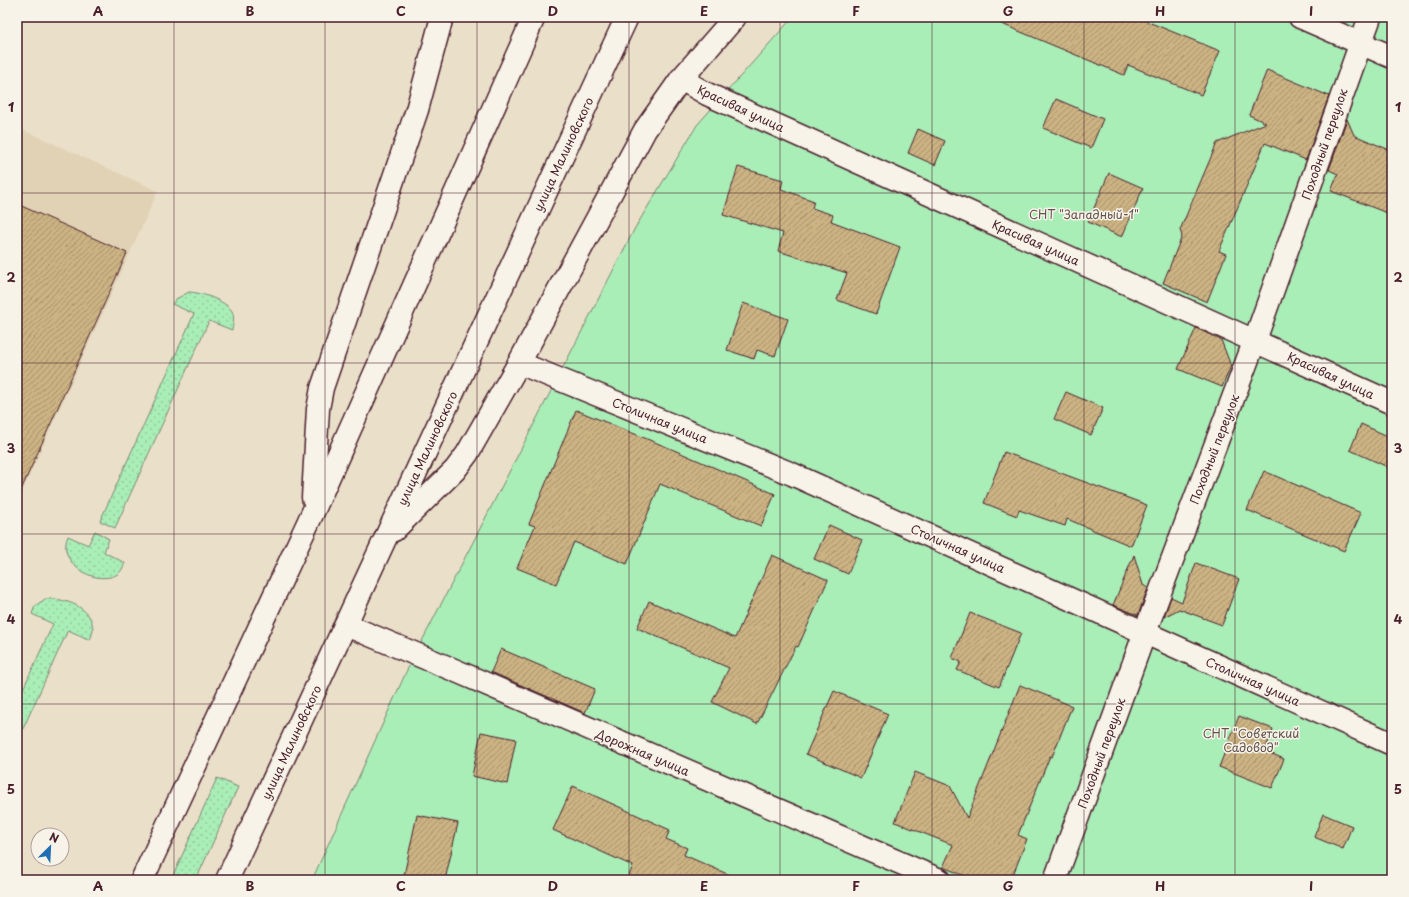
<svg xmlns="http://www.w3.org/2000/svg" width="1409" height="897" font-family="'Playpen Sans',sans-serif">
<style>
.built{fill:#e1d2b5}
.grass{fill:url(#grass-dots);stroke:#7a8671}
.garden{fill:#a9edb7;stroke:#7a8671}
.building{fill:url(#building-hatch);stroke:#4a1f2b}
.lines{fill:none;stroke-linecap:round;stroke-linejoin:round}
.street-casing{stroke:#4a1f2b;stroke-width:25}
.highway-casing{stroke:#4a1f2b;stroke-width:25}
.street{stroke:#f7f3e8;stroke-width:22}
.highway{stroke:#f7f3e8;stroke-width:22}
.grid{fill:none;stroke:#4a1f2b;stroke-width:1;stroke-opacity:0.55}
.labels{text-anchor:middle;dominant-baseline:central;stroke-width:3;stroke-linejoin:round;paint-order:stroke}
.street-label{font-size:12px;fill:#4a1f2b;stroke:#f7f3e8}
.park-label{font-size:12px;fill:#62524e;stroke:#f7f3e8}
.neatline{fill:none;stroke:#4a1f2b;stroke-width:1.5}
.grid-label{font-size:13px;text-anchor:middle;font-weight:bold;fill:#4a1f2b}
</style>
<defs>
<pattern id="grass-dots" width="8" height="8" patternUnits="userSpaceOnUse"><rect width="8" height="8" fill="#a9edb7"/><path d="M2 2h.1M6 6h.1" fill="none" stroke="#93cb9e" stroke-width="1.8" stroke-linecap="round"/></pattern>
<pattern id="building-hatch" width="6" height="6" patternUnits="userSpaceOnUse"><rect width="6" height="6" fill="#cbb383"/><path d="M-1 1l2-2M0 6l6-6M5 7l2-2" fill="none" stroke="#a7916b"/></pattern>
</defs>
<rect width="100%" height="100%" fill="#eae0ca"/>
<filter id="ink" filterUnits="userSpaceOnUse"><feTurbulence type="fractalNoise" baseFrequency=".025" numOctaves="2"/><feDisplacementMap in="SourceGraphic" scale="8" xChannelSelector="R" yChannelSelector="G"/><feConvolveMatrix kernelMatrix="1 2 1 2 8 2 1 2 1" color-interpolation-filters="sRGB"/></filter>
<g filter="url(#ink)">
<!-- built -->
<path class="built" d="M17 127 158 191 17 503Z"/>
<!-- grass -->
<g class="grass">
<path d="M189 292C200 292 226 301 232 311 235 317 233 324 232 330L209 321 115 528 100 521 194 314 172 304 176 299Z"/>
<path d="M95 531 109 539 104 552 125 563C123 567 121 573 116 575 93 586 56 562 68 536L88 545Z"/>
<path d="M45 599C68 597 103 612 90 640L68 630 17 742V702L53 624 32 614 35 606Z"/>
<path d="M217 778 238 787 196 880H171Z"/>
</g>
<!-- garden -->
<path class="garden" d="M793 17H1392V880H312L407 670 635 228 697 125Z"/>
<!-- building -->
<g class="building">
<path d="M985 17H1136L1220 51 1201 95 1128 65 1124 75Z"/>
<path d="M1267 70 1329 96 1306 160 1265 143 1219 251 1226 254 1207 302 1163 283 1182 236 1180 230 1217 143 1266 123 1249 115Z"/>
<path d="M1056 99 1103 119 1091 148 1043 128Z"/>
<path d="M1347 119 1354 135 1392 151V215L1331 191 1338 174 1329 170Z"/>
<path d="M918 129 945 141 935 165 908 153Z"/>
<path d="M738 167 783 180 781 189 814 201 812 208 833 215 831 221 900 247 876 314 837 300 847 273 778 251 783 233 723 215Z"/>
<path d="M1109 173 1143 188 1122 237 1088 222Z"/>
<path d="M17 204 127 253 17 499Z"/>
<path d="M743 303 788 319 775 356 757 350 754 359 727 350Z"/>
<path d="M1196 328 1221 340 1231 366 1222 387 1178 369Z"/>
<path d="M1066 392 1103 408 1091 435 1054 419Z"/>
<path d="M576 410 674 450 775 494 761 526 660 484 627 564 574 542 556 584 517 568 535 526 529 524Z"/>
<path d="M1361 424 1392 438V469L1350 450Z"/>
<path d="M1004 452 1147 505 1131 546 1067 519 1065 526 1019 510 1017 516 984 503Z"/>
<path d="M1264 471 1361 513 1344 551 1247 510Z"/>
<path d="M829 525 862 540 848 574 814 559Z"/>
<path d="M772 555 828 580 798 647 796 646 757 724 712 702 729 668 637 628 649 601 735 638Z"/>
<path d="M1134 555 1143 585 1148 588 1138 615 1113 605Z"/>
<path d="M1196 563 1239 579 1222 625 1179 609 1164 617 1171 597 1182 602Z"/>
<path d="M970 613 1021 633 999 687 957 670 961 662 952 658Z"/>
<path d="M501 649 595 689 585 713 491 672Z"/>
<path d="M1020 685 1072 706 1052 757 1050 756 1018 835 1027 839 1011 880H975L943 867 953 845 895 822 915 772 950 786 967 818Z"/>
<path d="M834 691 888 714 861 778 806 754Z"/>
<path d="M1239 716 1273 729 1265 751 1284 759 1272 788 1219 767Z"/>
<path d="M481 732 516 739 507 784 472 776Z"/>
<path d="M573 786 670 830 666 839 687 848 684 855 741 880H627L633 866 553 830Z"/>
<path d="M1323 814 1352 826 1343 849 1314 837Z"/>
<path d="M417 815 458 823 445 880H403Z"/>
</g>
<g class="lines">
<defs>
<g id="street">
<path d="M1300 17 1392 57"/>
<path d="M681 79 707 94 1392 403"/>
<path d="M519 363 792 474 1392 744"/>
<path d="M346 625 454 670 940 880"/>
<path d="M1055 880 1145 632 1255 340 1370 17"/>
</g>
<g id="highway">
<path d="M313 498 318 409 322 388 417 110 442 17"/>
<path d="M394 530 455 470 467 454 519 363 645 130 681 79 735 17"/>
<path d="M142 880 313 512 534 17"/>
<path d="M227 880 627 17"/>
</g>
</defs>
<!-- street casing -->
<use href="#street" class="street-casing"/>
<!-- highway casing -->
<use href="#highway" class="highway-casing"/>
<!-- street -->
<use href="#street" class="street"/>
<!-- highway -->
<use href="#highway" class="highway"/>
</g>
</g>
<!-- grid -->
<path class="grid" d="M174 17V880M325 17V880M477 17V880M629 17V880M780 17V880M932 17V880M1084 17V880M1235 17V880M17 193H1392M17 363H1392M17 534H1392M17 704H1392"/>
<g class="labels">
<!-- street labels -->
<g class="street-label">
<text transform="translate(741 108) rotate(25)">Красивая улица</text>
<text transform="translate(1324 144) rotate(-71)">Походный переулок</text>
<text transform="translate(563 154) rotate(-65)">улица Малиновского</text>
<text transform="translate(1036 242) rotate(24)">Красивая улица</text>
<text transform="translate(1331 375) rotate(25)">Красивая улица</text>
<text transform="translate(660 420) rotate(22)">Столичная улица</text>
<text transform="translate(427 448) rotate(-65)">улица Малиновского</text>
<text transform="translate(1214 449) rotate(-69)">Походный переулок</text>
<text transform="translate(958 548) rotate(24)">Столичная улица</text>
<text transform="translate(1253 681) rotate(24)">Столичная улица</text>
<text transform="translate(291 742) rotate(-65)">улица Малиновского</text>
<text transform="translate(643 752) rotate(23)">Дорожная улица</text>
<text transform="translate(1101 753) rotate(-70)">Походный переулок</text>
</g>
<!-- park labels -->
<g class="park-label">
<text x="1084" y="214">СНТ "Западный-1"</text>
<text x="1251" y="733">СНТ "Советский<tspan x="1251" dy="14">Садовод"</tspan></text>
</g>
</g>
<!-- margin -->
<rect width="1409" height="897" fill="none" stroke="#f7f3e8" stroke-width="44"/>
<!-- north arrow -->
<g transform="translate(50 847) rotate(24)"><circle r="19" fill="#f7f3e8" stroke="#b29e9c"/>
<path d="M0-3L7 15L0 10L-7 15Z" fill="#1f6fb2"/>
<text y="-6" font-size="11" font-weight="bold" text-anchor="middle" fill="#4a1f2b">N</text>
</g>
<rect x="22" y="22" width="1365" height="853" class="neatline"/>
<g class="grid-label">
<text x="98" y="16">A</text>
<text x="250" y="16">B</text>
<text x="401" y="16">C</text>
<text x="553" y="16">D</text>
<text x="704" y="16">E</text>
<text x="856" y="16">F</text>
<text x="1008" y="16">G</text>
<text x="1160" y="16">H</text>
<text x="1311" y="16">I</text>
<text x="11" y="112">1</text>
<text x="1398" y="112">1</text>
<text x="11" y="282">2</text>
<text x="1398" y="282">2</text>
<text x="11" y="453">3</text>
<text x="1398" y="453">3</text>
<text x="11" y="624">4</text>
<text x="1398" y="624">4</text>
<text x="11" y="794">5</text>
<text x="1398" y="794">5</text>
<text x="98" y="891">A</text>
<text x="250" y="891">B</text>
<text x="401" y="891">C</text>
<text x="553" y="891">D</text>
<text x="704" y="891">E</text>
<text x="856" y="891">F</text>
<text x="1008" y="891">G</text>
<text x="1160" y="891">H</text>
<text x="1311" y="891">I</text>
</g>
</svg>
